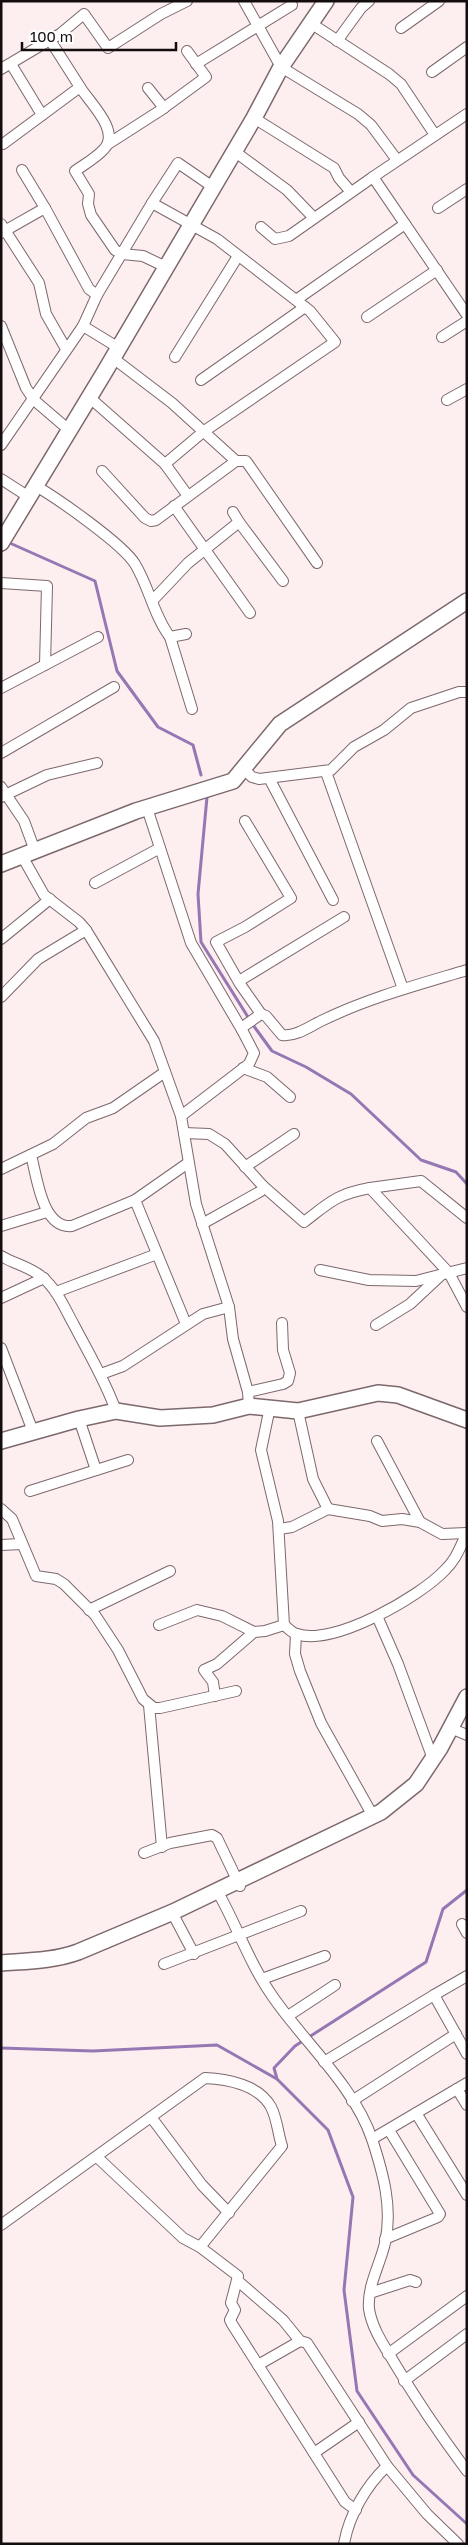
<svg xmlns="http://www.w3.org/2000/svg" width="468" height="2545" font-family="'Golos Text',sans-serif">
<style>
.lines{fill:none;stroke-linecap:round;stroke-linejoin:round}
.stream{stroke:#9577b3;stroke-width:3}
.street-casing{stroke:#7d686c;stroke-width:12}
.secondary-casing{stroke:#7d686c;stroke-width:18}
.street{stroke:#fff;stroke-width:10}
.secondary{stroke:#fff;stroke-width:15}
</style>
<rect width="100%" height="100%" fill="#fdeef0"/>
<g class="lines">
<!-- stream -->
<g class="stream">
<path d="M12 544 95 581 117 671 158 727 193 745 201 775"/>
<path d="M207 797 198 894 201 942 253 1025 272 1051 306 1067 351 1094 421 1160 456 1172 467 1184"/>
<path d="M1 2048 93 2051 217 2045 277 2079 328 2130 353 2197 344 2290 357 2391 413 2475 467 2524"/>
<path d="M277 2079 274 2068 295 2046 426 1962 443 1909 467 1890"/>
</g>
<defs>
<g id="street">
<path d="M244 1 281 67 358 114 371 125 397 160"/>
<path d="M312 24 389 74 401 84 435 135"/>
<path d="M401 28 439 1"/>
<path d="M337 41 361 8 369 1"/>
<path d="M11 64 42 115"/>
<path d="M196 64 292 5"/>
<path d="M1 69 60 34 84 14 108 48 161 14 187 1"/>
<path d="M432 72 467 47"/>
<path d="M80 87C89 102 121 131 104 149 96 158 85 164 75 171L89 194 88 204 91 215 115 250 122 254 143 256 166 267"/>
<path d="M148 88 164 108"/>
<path d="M467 114 373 177 467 315"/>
<path d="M254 118 334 168 339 178 351 192"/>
<path d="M3 144 80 87 50 40"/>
<path d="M108 144 161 110 206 77 187 51"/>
<path d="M234 151 287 190 314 218"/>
<path d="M22 170 45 208"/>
<path d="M438 208 467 189"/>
<path d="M1 224 39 283 46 314 66 349"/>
<path d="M261 227 275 239 289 236 373 177"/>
<path d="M1 233 45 208 89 289 97 295 83 326 119 348"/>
<path d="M97 295 152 203"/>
<path d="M296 300 405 224"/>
<path d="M367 317 437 270"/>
<path d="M1 326 26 388 34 400 69 430"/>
<path d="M442 337 467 321"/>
<path d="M175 357 238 256"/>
<path d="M113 358 172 403 236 461"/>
<path d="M201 380 305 307"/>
<path d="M89 397 165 464 203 432 335 342 310 311 217 239 152 203 178 163 213 187"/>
<path d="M447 400 467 389"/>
<path d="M1 445 83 326"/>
<path d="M165 464 188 496"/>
<path d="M102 471 145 518 151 521 156 520 236 461H246L317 563"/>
<path d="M1 479 29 497"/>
<path d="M36 486C58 499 123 544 135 564 149 587 154 616 170 637L186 634"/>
<path d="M174 506 250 613"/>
<path d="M239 522 283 581"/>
<path d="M1 583 47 586 45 665"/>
<path d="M153 600 188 563 239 522 233 512"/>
<path d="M170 637 192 709"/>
<path d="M1 688 98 637"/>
<path d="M1 753 114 687"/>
<path d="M243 768 252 777 259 779 331 770 354 747 384 730 411 708 459 692H467"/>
<path d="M326 772 403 989"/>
<path d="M269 778 333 900"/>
<path d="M1 787 24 821 35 851"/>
<path d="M1 797 47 775 97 763"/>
<path d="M147 808 191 943 242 1030"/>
<path d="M245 821 291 898 245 927 216 942 240 984 261 1014"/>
<path d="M22 856 44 895 79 922 86 930 154 1041 181 1116 196 1204 229 1307 233 1339 248 1392 249 1406"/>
<path d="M95 883 160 848"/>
<path d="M1 939 50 899"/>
<path d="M239 981 344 917"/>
<path d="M1 997 38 959 86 930"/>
<path d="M243 1068 267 1077 290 1097"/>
<path d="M181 1116 249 1064 254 1053 242 1030 244 1026 261 1014 266 1016 282 1035C295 1037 309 1027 321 1021 368 998 417 985 467 970"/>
<path d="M184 1133 209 1134 225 1144 263 1186 261 1191 202 1224"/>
<path d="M31 1155C37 1177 42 1229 72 1226L135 1200 188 1163"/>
<path d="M245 1167 294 1134"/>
<path d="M1 1169 53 1144 86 1118 113 1108 165 1072"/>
<path d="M263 1186 304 1222C330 1202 337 1194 370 1188"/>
<path d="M135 1200 186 1324"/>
<path d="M467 1218 421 1181 370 1188 449 1273 467 1307"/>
<path d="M1 1226 47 1212"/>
<path d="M1 1256C15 1264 30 1267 42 1277 57 1289 65 1309 74 1325 89 1354 105 1380 116 1411"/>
<path d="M320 1270 369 1280 416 1281 467 1268"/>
<path d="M56 1292 157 1254"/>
<path d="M1 1298 44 1278"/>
<path d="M376 1325 410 1304 440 1276"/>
<path d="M1 1348 34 1434"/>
<path d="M101 1374 123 1366 203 1314 229 1307"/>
<path d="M248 1392 283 1384 288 1381 290 1373 283 1350 282 1323"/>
<path d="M298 1411 313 1479 328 1509"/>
<path d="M79 1419 96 1470"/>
<path d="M377 1441 420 1522"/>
<path d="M30 1491 128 1460"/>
<path d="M1 1509 12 1519 36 1576 56 1579 64 1584 95 1615 118 1650 143 1699 154 1708H160L236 1691"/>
<path d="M279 1529 292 1527 328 1509 370 1516 382 1521 402 1519 420 1522 442 1534 467 1533"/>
<path d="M1 1545 21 1544"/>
<path d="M89 1610 170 1571"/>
<path d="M377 1616 398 1664 433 1759"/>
<path d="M159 1625 197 1610 222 1616 254 1632 265 1631 284 1625 278 1521 261 1450 270 1407"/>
<path d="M284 1625C288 1628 292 1633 297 1634 333 1647 421 1596 445 1570 456 1560 460 1547 467 1533"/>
<path d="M296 1634 295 1654 300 1671 321 1723 373 1816"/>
<path d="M215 1696 213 1682 204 1670 217 1664 254 1632"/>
<path d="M149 1705 162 1847"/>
<path d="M455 1730 467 1735"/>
<path d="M144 1853 170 1843 212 1835 217 1838 240 1886"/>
<path d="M220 1896C238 1929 251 1966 273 1997 304 2042 354 2086 372 2139 383 2173 393 2208 385 2243 380 2265 367 2286 369 2309 372 2329 385 2347 395 2364 417 2401 441 2436 467 2471"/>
<path d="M175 1918 194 1954"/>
<path d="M462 1924 467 1933"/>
<path d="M164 1964 301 1911"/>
<path d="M262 1979 325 1956"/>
<path d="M434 1995 467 1976"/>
<path d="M288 2016 335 1985"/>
<path d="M324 2062 434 1995 467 2054"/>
<path d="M457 2089 467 2105"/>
<path d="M352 2101 456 2034"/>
<path d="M416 2113 467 2195"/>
<path d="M151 2117 202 2185 229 2213"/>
<path d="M372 2139 467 2083"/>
<path d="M1 2225 205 2078C228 2079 259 2085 271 2107 277 2118 278 2134 282 2146L200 2247 183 2238 97 2157"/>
<path d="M385 2239 438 2217 440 2214 389 2130"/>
<path d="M200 2247 238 2276 231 2303 235 2310 230 2320 232 2324 345 2502 356 2510"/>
<path d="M238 2281 283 2320 300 2341"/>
<path d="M370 2293 410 2280 416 2282"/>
<path d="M388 2354 467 2296"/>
<path d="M258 2365 300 2341 307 2343 387 2466"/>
<path d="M404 2381 467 2334"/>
<path d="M314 2453 359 2422"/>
<path d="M344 2544C349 2515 366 2486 387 2466L427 2514 458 2544"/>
</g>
<g id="secondary">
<path d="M1 543 104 373 254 118 281 67 326 1"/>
<path d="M1 864 136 811 233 781 280 724 467 601"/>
<path d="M1 1441 79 1419 116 1411 160 1418 213 1415 249 1406 298 1411 378 1393 398 1395 467 1420"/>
<path d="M1 1963C27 1961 53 1961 78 1952L173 1912 381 1812 416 1784 440 1748 467 1697"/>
</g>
</defs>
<!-- street casing -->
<use href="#street" class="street-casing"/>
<!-- secondary casing -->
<use href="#secondary" class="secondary-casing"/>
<!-- street -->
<use href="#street" class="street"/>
<!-- secondary -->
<use href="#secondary" class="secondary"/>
</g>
<!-- border -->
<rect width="468" height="2545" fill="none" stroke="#140d0e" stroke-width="5"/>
<!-- scale -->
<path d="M22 42v8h154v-8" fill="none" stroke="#140d0e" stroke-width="2.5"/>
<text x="30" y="42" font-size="15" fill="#140d0e" stroke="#ffffff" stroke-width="4" paint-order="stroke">100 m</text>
</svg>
